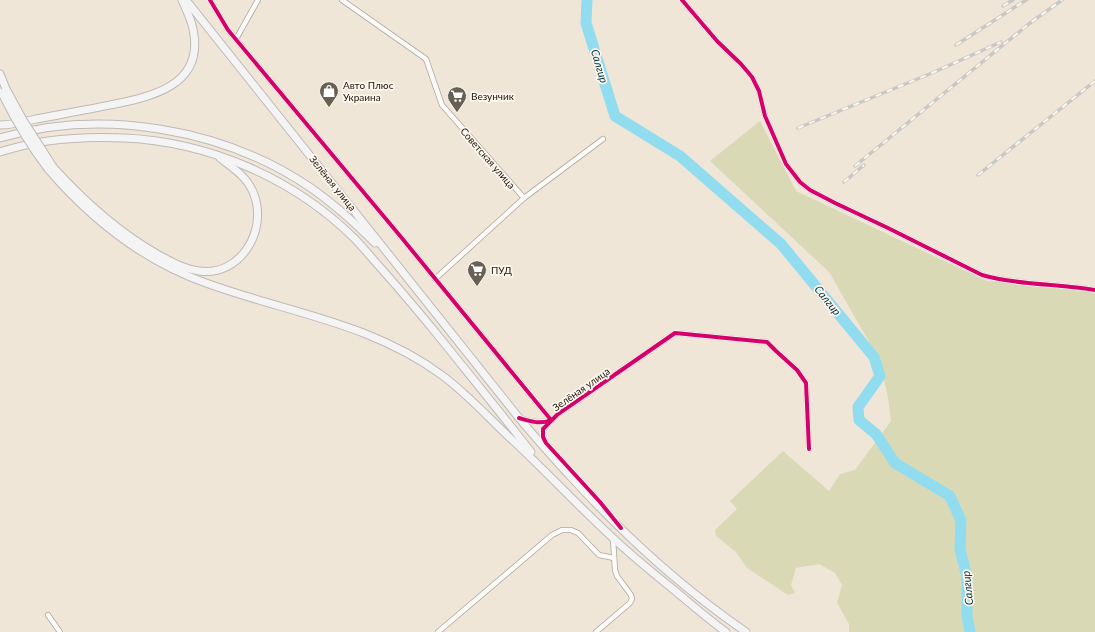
<svg xmlns="http://www.w3.org/2000/svg" width="1095" height="632" font-family="Lato,sans-serif">
<style>
.green{fill:#dad9b6}
.lines{fill:none;stroke-linecap:round;stroke-linejoin:round}
.river{stroke:#92dcf0;stroke-width:11}
.minor-casing{stroke:#aea69c;stroke-width:6}
.primary-casing{stroke:#beb9b7;stroke-width:9}
.minor{stroke:#fdfbf9;stroke-width:4.5}
.primary{stroke:#f5f4f4;stroke-width:7}
.rail-casing{stroke:#cac8c4;stroke-width:3.5}
.rail{stroke:#fdf6ec;stroke-width:2;stroke-dasharray:6;stroke-linecap:butt}
.primary-bridge-casing{stroke:#beb9b7;stroke-width:9;stroke-linecap:butt}
.primary-bridge{stroke:#f5f4f4;stroke-width:7}
.cycleway-casing{stroke:#fdf6ec;stroke-width:6}
.cycleway{stroke:#d6006c;stroke-width:4}
.labels{text-anchor:middle;dominant-baseline:central;stroke-width:3.5;stroke-linejoin:round;paint-order:stroke}
.poi-label{font-size:10px;fill:#1e180f;stroke:#fdf6ec;text-anchor:start}
.street-label{font-size:10px;fill:#1e180f;stroke:#fdf6ec}
.water-label{font-size:11px;font-style:italic;fill:#003342;stroke:#fdf6ec}
</style>
<rect width="100%" height="100%" fill="#efe6d8"/>
<!-- green -->
<path class="green" d="M760 121 796 191 987 281 1095 290V632H849V624L837 603 842 585 835 573 819 564 796 568 791 585 795 593 788 595 747 568 736 552 716 536 715 530 737 509 730 501 783 451 829 491 840 474 855 470 891 421 888 398 880 361 829 272 710 161Z"/>
<g class="lines">
<!-- river -->
<path class="river" d="M587 0 586 23 615 116 680 156 781 244 874 357 880 376 858 407 859 420 876 434 895 463 950 496 961 521 960 549 967 577V615L970 632"/>
<defs>
<g id="minor">
<path d="M210 0 228 30 401 237 551 420C540 424 531 422 521 418"/>
<path d="M342 0 426 59 442 105 524 198"/>
<path d="M682 0 717 41 741 64 752 77 759 91 765 116 786 164 800 182 810 190 835 203 888 228 982 275C1018 285 1058 284 1095 290"/>
<path d="M236 39 258 0"/>
<path d="M435 279 524 198 603 139"/>
<path d="M605 508 546 443 543 437V429L558 414 675 333 767 342 776 351 797 370 806 383 809 449"/>
<path d="M48 615 60 632"/>
<path d="M438 632 552 535 562 530H571L578 533 599 555 614 558"/>
<path d="M596 632 630 603 632 599 631 595 617 576 615 570 613 539"/>
</g>
<g id="primary">
<path d="M186 0 519 418C536 438 553 458 571 477 623 534 682 588 746 632"/>
<path d="M0 74 6 89"/>
<path d="M0 125C12 125 24 122 36 119 54 116 72 112 90 109 135 99 207 94 193 29 191 19 186 9 182 0"/>
<path d="M0 138C102 108 223 128 311 188 334 204 355 223 375 243"/>
<path d="M0 152C39 139 84 136 125 138 209 142 293 178 354 238 362 246 370 256 378 265 398 287 417 310 436 333 468 373 500 412 531 452"/>
<path d="M53 167C84 201 117 231 157 254 170 261 183 269 199 271 241 277 269 229 253 192 247 177 233 168 220 158"/>
<path d="M48 169C91 219 144 261 206 283 288 313 370 322 443 376 467 394 487 416 508 436 544 469 577 505 613 538 632 556 653 573 674 590 691 604 708 619 726 632"/>
</g>
</defs>
<!-- minor casing -->
<use href="#minor" class="minor-casing"/>
<!-- primary casing -->
<use href="#primary" class="primary-casing"/>
<!-- minor -->
<use href="#minor" class="minor"/>
<!-- primary -->
<use href="#primary" class="primary"/>
<defs>
<g id="rail">
<path d="M1003 6 1013 0"/>
<path d="M956 45 1026 0"/>
<path d="M798 128 932 73 1001 42"/>
<path d="M855 166 1030 23 1062 0"/>
<path d="M978 175 1095 81"/>
<path d="M844 182 864 165"/>
</g>
</defs>
<!-- rail casing -->
<use href="#rail" class="rail-casing"/>
<!-- rail -->
<use href="#rail" class="rail"/>
<defs>
<g id="primary-bridge">
<path d="M6 89 23 120 53 167"/>
<path d="M2 93C15 120 30 145 48 169"/>
</g>
</defs>
<!-- primary-bridge casing -->
<use href="#primary-bridge" class="primary-bridge-casing"/>
<!-- primary-bridge -->
<use href="#primary-bridge" class="primary-bridge"/>
<defs>
<g id="cycleway">
<path d="M210 0 228 30 401 237 551 420C540 425 530 421 519 418"/>
<path d="M682 0 717 41 741 64 752 77 759 91 765 116 786 164 800 182 810 190 835 203 888 228 982 275C1018 285 1058 284 1095 290"/>
<path d="M621 528 600 502 546 443 543 437V429L558 414 675 333 767 342 776 351 797 370 806 383 809 449"/>
</g>
</defs>
<!-- cycleway casing -->
<use href="#cycleway" class="cycleway-casing"/>
<!-- cycleway -->
<use href="#cycleway" class="cycleway"/>
</g>
<!-- icons -->
<defs>
<symbol id="shop-pin" viewBox="-11 -11 22 30"><path d="M0 17L-7.5 6A9.5 9.5 0 1 1 7.5 6Z" fill="#676055" stroke="#fdf6ec"/><path d="M-5-2.5h2.3a2.7 3.5 0 0 1 5.4 0H5L5.5 6h-11ZM-1.5-2.5h3a1.5 2.3 0 0 0-3 0Z" fill="#fff"/></symbol>
<symbol id="supermarket-pin" viewBox="-11 -11 22 30"><path d="M0 17L-7.5 6A9.5 9.5 0 1 1 7.5 6Z" fill="#676055" stroke="#fdf6ec"/><path d="M-6-5.5h2.5l.6 2H6L4.5 2H-2.5L-4.4-4H-6ZM-1.5 3.2a1.3 1.3 0 1 0 .1 0ZM3 3.2a1.3 1.3 0 1 0 .1 0Z" fill="#fff"/></symbol>
</defs>
<g fill-rule="evenodd">
<use href="#shop-pin" x="318" y="80" width="22" height="30"/>
<use href="#supermarket-pin" x="446" y="85" width="22" height="30"/>
<use href="#supermarket-pin" x="466" y="259" width="22" height="30"/>
</g>
<g class="labels">
<!-- poi labels -->
<g class="poi-label">
<text x="343" y="85">Авто Плюс<tspan x="343" dy="12">Украина</tspan></text>
<text x="471" y="96">Везунчик</text>
<text x="491" y="270">ПУД</text>
</g>
<!-- street labels -->
<g class="street-label">
<text transform="translate(488 158) rotate(49)">Советская улица</text>
<text transform="translate(333 183) rotate(51)">Зелёная улица</text>
<text transform="translate(581 389) rotate(-35)">Зелёная улица</text>
</g>
<!-- water labels -->
<g class="water-label">
<text transform="translate(600 66) rotate(73)">Салгир</text>
<text transform="translate(828 300) rotate(51)">Салгир</text>
<text transform="translate(967 588) rotate(-96)">Салгир</text>
</g>
</g>
</svg>
